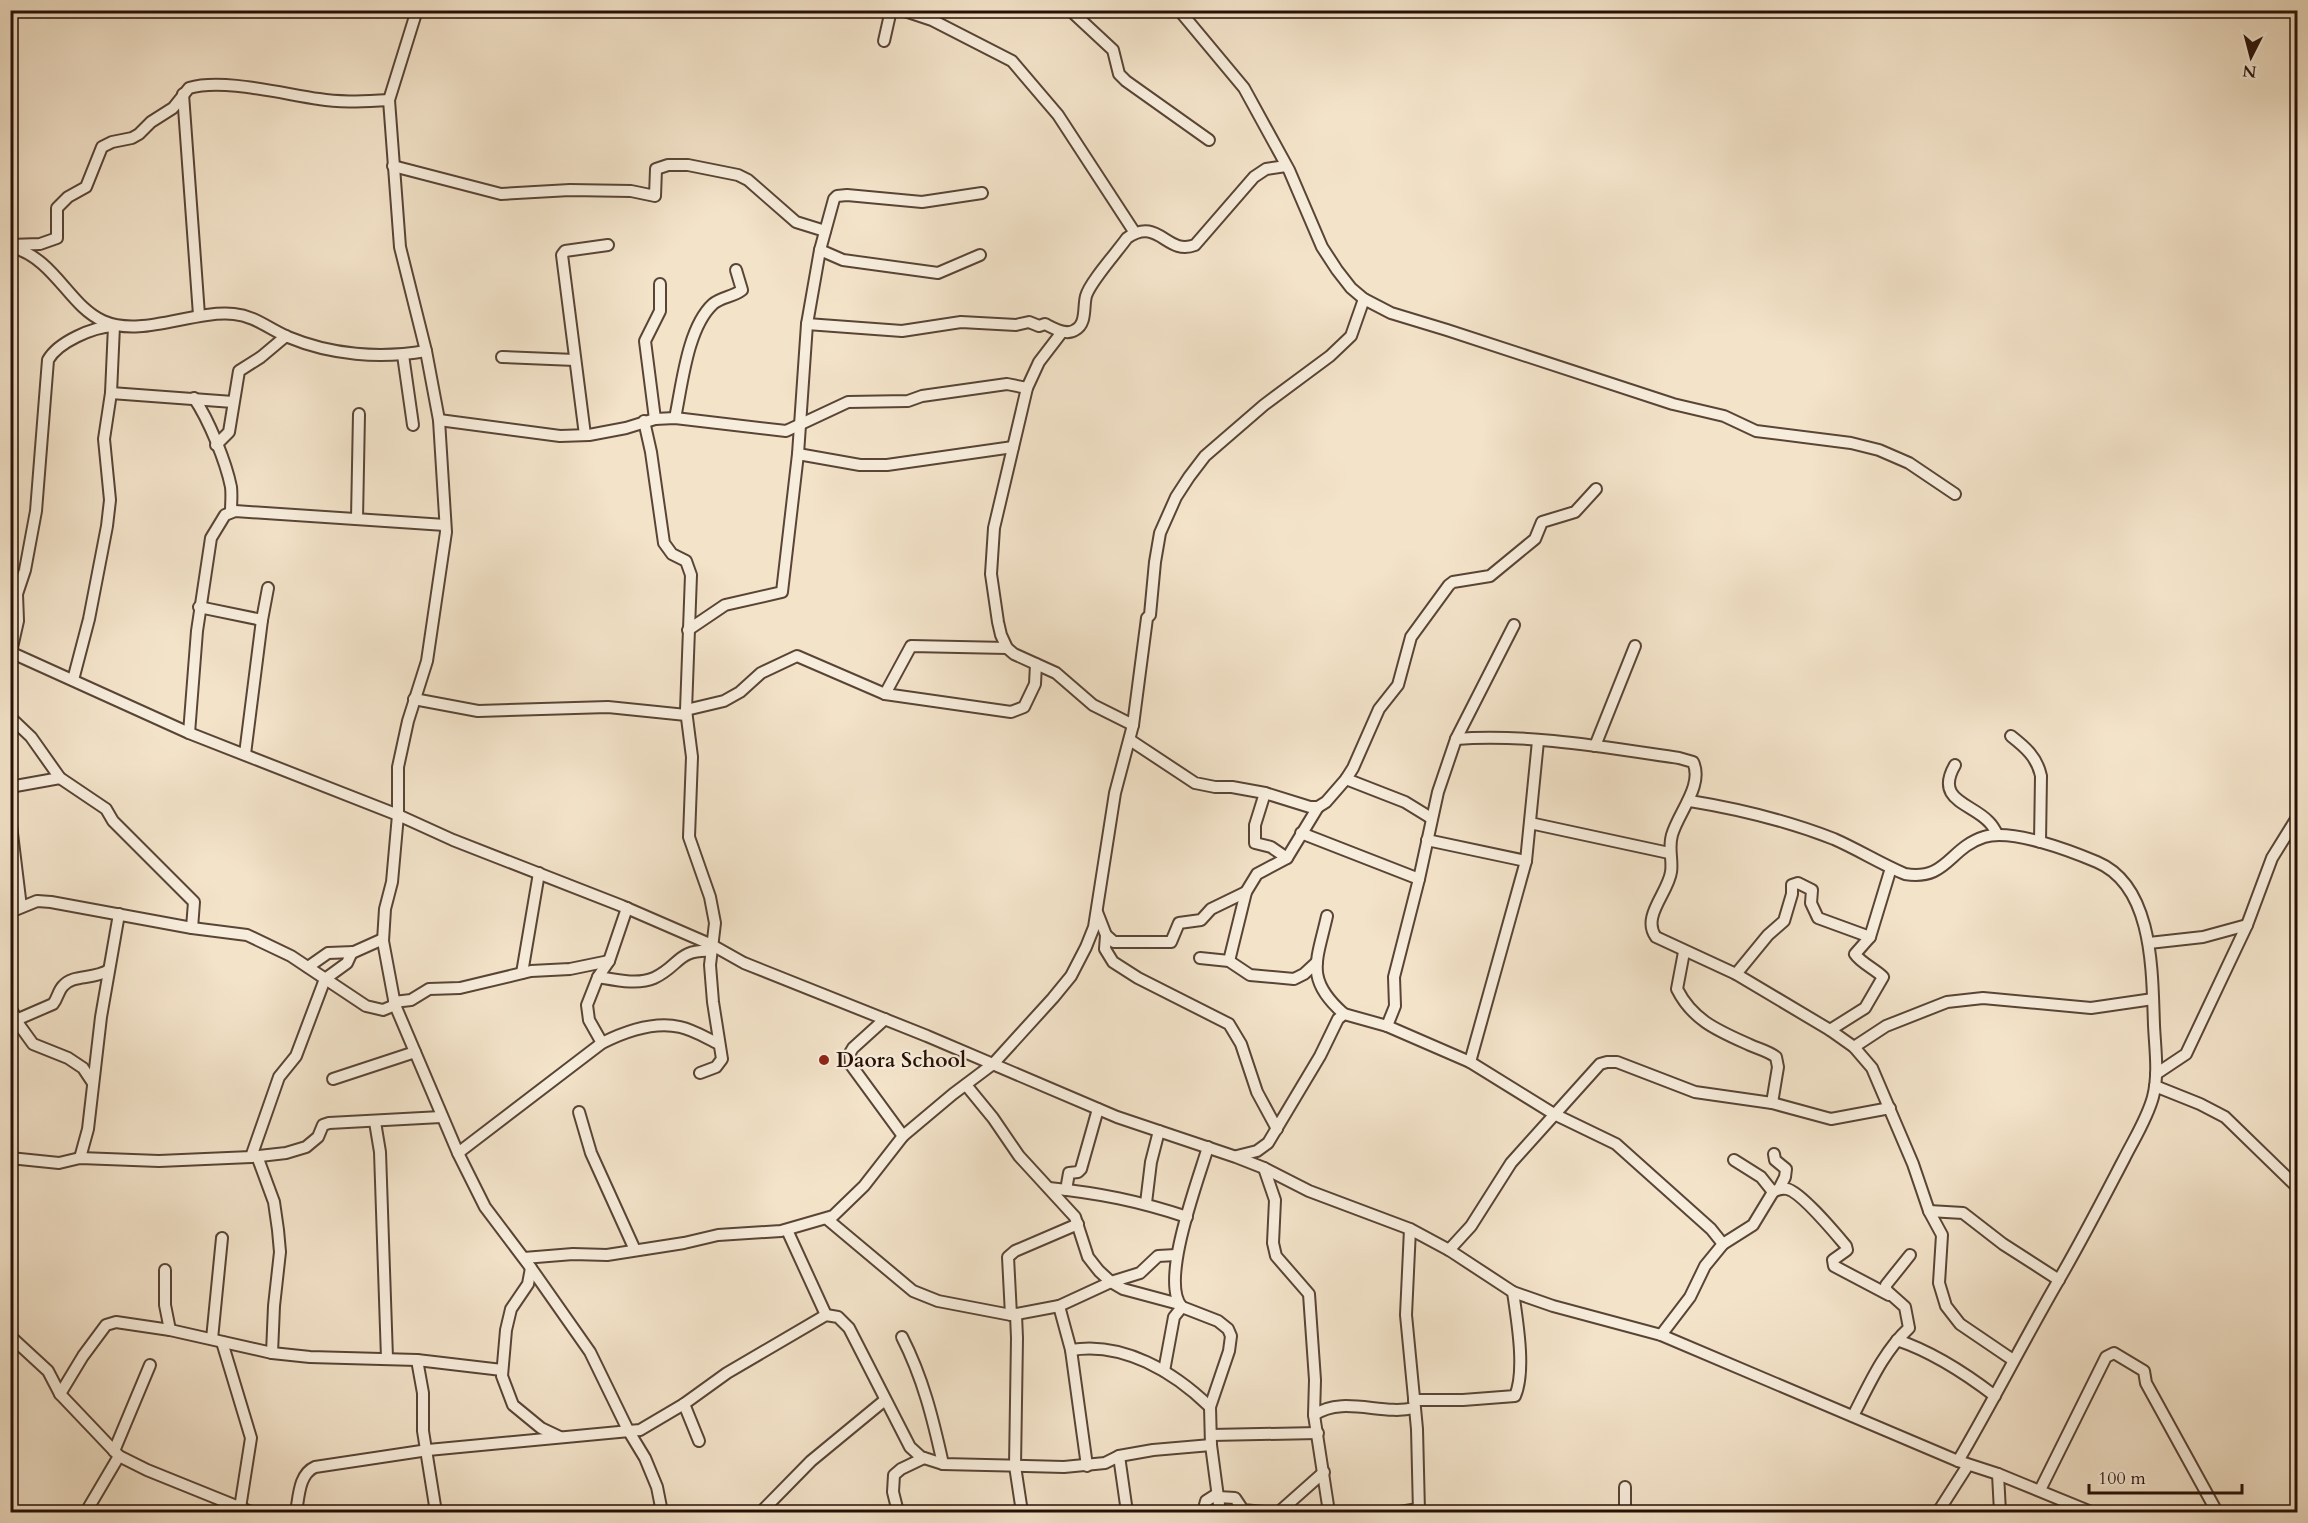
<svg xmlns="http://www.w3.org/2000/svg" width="2308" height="1523" font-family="Cardo,serif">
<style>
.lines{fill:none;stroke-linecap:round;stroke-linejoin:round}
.street-casing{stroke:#594436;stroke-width:14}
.street{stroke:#f7eddc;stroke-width:10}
.poi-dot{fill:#8f2418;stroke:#f7eddc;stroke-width:2}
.labels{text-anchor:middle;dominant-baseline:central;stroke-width:4.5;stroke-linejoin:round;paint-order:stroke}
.poi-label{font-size:21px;font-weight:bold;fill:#260f05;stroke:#f7eddc;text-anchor:start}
</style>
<rect width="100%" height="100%" fill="#f3e3c9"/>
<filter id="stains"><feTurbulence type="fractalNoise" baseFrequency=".00333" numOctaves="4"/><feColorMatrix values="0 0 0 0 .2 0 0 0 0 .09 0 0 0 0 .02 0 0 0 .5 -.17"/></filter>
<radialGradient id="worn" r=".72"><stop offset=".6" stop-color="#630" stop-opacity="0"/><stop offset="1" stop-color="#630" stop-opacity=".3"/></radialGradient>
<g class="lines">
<defs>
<g id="street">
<path d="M417 10 389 100 400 247 426 351 439 420 446 532 427 661 408 721 398 767V815L392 882 385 909 383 941 395 1005 458 1153 485 1207 531 1268 590 1352 628 1430 645 1458 657 1487 662 1512"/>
<path d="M902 10 932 20 1012 61 1058 115 1135 233"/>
<path d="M1070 10 1113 50 1119 74 1126 81 1209 140"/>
<path d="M1179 10 1244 88 1289 170 1322 247 1337 270 1351 288 1364 299 1391 313 1447 330 1673 404 1724 416 1756 431 1851 443 1879 450 1909 463 1955 494"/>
<path d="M884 41 891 10"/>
<path d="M183 94 199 315"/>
<path d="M393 166 501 194 570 190 631 191 655 196 656 169 668 165H688L738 175 748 180 796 222 825 231"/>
<path d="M10 245 40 244 57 238V208L68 197 86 187 102 147 112 142 132 138 139 134 151 122 173 108 189 88C223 78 283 94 319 99 342 103 366 101 389 100"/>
<path d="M12 247C55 259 69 306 103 321 141 338 192 310 234 314 255 316 269 329 288 337 331 355 380 359 426 351"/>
<path d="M820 250 843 260 938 273 980 255"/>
<path d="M807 324 902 331 961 322 1016 325 1029 322 1039 326 1045 324C1053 328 1066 336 1075 330 1087 324 1083 307 1086 296 1090 282 1117 252 1127 238 1159 216 1166 256 1195 245L1254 177 1266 169 1286 166"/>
<path d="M1062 332 1039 362 1027 388 994 528 991 574 998 622 1001 635 1007 648 1014 654 1056 673 1093 705 1133 725"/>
<path d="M403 355 413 425"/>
<path d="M502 357 575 360"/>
<path d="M111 393 233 402"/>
<path d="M194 398C209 420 226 462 231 487 232 495 231 503 231 511"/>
<path d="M675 418C682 386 687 328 713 304 721 297 733 297 742 290L736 270"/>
<path d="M655 419 645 341 660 311V284"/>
<path d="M439 420 560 436 589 435 626 428 655 419 675 418 786 431 848 402 908 401 922 396 1007 384 1027 388"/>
<path d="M644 421 651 452 664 543 672 554 686 561 691 575 686 710 692 757 689 837 710 897 715 923 710 965 713 1002 722 1059 716 1067 700 1073"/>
<path d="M585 435 562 255 565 251 608 245"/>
<path d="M216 445 229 432 239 371 261 357 286 336"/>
<path d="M798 454 860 465H887L1013 447"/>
<path d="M357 519 359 414"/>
<path d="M199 607 262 620"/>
<path d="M688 630 725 605 782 592 798 454 807 324 820 250 834 199 837 196 847 195 922 202 982 193"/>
<path d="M10 652 189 733 398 815 453 840 622 906 712 945 744 963 927 1036 1117 1117 1236 1157 1264 1168 1309 1191 1410 1229 1449 1250 1513 1292 1553 1306 1661 1335 1958 1461 1998 1474 2091 1512"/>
<path d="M11 652 18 621 17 594 25 570 36 511 48 360C58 342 93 327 113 326"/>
<path d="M73 680 89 619 107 526 110 500 104 439 111 393 114 326"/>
<path d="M885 694 911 646 1007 648"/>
<path d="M414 699 478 711 608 707 686 715"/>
<path d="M686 710 724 701 740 692 761 673 797 656 885 694 1011 712 1024 707 1035 684 1036 664"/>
<path d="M10 717 31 737 60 778 106 809 113 821 194 902 192 928"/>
<path d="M189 733 197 631 211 538 225 515 235 511 445 525"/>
<path d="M2011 736C2025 747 2037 757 2041 776L2040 842"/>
<path d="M1456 739C1526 733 1610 748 1679 758L1693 762C1704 785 1678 813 1672 835 1668 848 1673 860 1671 872 1668 893 1641 917 1656 937L1736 974 1830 1030 1854 1047 1872 1068 1913 1164 1929 1211 1942 1235 1939 1283 1946 1306 1960 1324 2013 1360"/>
<path d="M1130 740 1195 783 1215 787H1232L1265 793 1310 807H1318L1326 802 1346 779 1353 768 1379 709 1398 685 1411 637 1449 585 1453 582 1490 576 1535 539 1542 522 1575 512 1596 489"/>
<path d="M1595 746 1635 646"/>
<path d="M245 754 262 620 268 588"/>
<path d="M1955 765C1934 801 1972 803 1989 822 1992 825 1995 830 1997 834"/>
<path d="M1346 779 1405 802 1431 818"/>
<path d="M10 787 60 778"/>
<path d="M1265 793 1255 825V843L1271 847 1287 858"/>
<path d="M1690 801C1739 809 1788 821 1834 839 1859 850 1881 864 1905 874 1947 881 1949 848 1984 837 2011 828 2071 851 2097 862 2154 886 2152 973 2154 1025 2155 1048 2159 1074 2153 1097 2147 1119 2134 1139 2124 1159 2102 1201 2081 1242 2057 1283 2023 1342 1992 1403 1958 1461"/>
<path d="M1530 823 1669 853"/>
<path d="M11 825 21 907"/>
<path d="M1301 833 1419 879"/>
<path d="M1427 840 1526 861"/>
<path d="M10 912 37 901 51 902 192 928 247 935 291 956 366 1006 383 1010 395 1005"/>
<path d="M1097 912 1106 935 1114 942H1171L1179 923 1201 920 1211 909 1246 892"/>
<path d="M1327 916C1317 961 1304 979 1344 1014"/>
<path d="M1106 935 1105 949 1113 962 1138 978 1229 1024 1241 1044 1257 1092 1277 1129"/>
<path d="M2149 943 2203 937 2247 925"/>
<path d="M1684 952 1677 989C1693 1021 1719 1031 1750 1045 1759 1049 1768 1051 1776 1057L1778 1067 1772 1103"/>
<path d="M1200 958 1229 961 1250 975 1294 979 1304 974 1317 962"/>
<path d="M1229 961 1246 892 1257 874 1287 858 1318 807"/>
<path d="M308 967 328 953 354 952 383 939"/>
<path d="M522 973 539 873"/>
<path d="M1736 974 1768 935 1784 921 1792 894V885L1798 883 1812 890 1811 903 1818 918 1870 937"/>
<path d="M598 977C616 980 638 985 654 978 680 966 677 949 711 951"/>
<path d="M394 1002 411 1000 429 989 460 988 531 971 570 969 609 961"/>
<path d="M10 1007 20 1026 33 1044 68 1058 83 1068 93 1083"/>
<path d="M885 1019 853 1048 850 1053 851 1065 903 1136"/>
<path d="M16 1020 53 1004C58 998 58 991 63 986 73 974 93 980 109 970"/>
<path d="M1387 1026 1395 1006 1394 977 1419 879 1438 792 1456 739 1514 625"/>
<path d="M1830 1030 1865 1008 1883 977C1875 969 1861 963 1855 954L1870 937 1891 868"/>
<path d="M602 1043 589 1020 587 1005 598 977 609 961 627 908"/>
<path d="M1854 1047 1886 1026 1947 1002 1983 998 2091 1008 2153 999"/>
<path d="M1470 1062 1526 861 1538 741"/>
<path d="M2156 1074 2186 1054 2247 925 2272 858 2298 816"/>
<path d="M333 1079 415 1052"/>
<path d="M966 1085 993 1118 1019 1156 1075 1217 1088 1257 1099 1271 1111 1282 1123 1289 1179 1304"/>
<path d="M2155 1086 2200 1104 2225 1117 2298 1188"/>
<path d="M579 1112 591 1153 635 1250"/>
<path d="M375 1122 380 1152 387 1358"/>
<path d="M1208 1147C1199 1178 1159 1282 1182 1307L1218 1321 1228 1329 1231 1336 1229 1351 1210 1407 1211 1445 1220 1512"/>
<path d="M458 1153 602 1043C624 1032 654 1021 680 1027 694 1030 706 1038 719 1044"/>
<path d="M1774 1154 1775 1160 1786 1169 1785 1177 1779 1189"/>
<path d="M257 1156 274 1202 278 1230 280 1252 274 1306 272 1353"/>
<path d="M1237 1156 1257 1151 1268 1143 1320 1056 1338 1019 1344 1014 1387 1026 1470 1062 1554 1114 1616 1144 1711 1229 1723 1244"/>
<path d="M251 1157 279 1077 296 1056 325 979 347 963 352 952"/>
<path d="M10 1158 59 1163 80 1158 159 1161 251 1157 286 1153 306 1147 318 1137 323 1125 329 1123 441 1117"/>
<path d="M80 1158 88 1129 101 1017 119 914"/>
<path d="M1734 1160 1761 1177 1773 1192"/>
<path d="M1264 1168 1275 1200 1273 1243 1276 1256 1309 1294 1315 1380 1314 1415 1329 1512"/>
<path d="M1049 1188C1099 1193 1139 1201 1187 1217"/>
<path d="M1066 1190 1069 1173 1078 1172 1081 1169 1098 1109"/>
<path d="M1146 1203 1151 1162 1159 1131"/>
<path d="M1929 1211 1963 1213 2003 1244 2059 1280"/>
<path d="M827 1219 913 1291 938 1301 1011 1315 1059 1306 1111 1282 1140 1273 1158 1256 1176 1255"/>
<path d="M1410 1229 1406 1315 1417 1429 1419 1512"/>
<path d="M787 1230 826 1315"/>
<path d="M1449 1250 1471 1226 1511 1163 1600 1064 1607 1062H1617L1695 1092 1772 1103 1831 1119 1890 1108"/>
<path d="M524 1258 573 1254 607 1255 684 1243 718 1235 781 1231 833 1216 864 1186 903 1136 953 1094 993 1064 1053 998 1071 976 1086 947 1094 927 1115 793 1133 725 1147 618 1150 615 1155 562 1160 533 1176 497 1189 477 1205 456 1264 405 1330 356 1351 336 1364 299"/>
<path d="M531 1268 528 1284 511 1309 506 1330 502 1376 513 1405 541 1428 560 1437"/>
<path d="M165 1270V1305L170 1330"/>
<path d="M1059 1306 1071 1350 1087 1466"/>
<path d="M1011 1315 1008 1257 1015 1251 1078 1224"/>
<path d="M1016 1315 1017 1338 1015 1466 1022 1512"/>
<path d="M1661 1335 1690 1297 1705 1266 1723 1244 1753 1225 1773 1192C1778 1189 1782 1188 1787 1189 1801 1192 1835 1233 1846 1246L1847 1250 1833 1260 1834 1266 1889 1295"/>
<path d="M10 1336 48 1371 60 1394 119 1456 147 1470 251 1512"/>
<path d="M902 1337C923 1378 933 1419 943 1464"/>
<path d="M212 1339 222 1238"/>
<path d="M1897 1340C1933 1352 1965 1373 1995 1396"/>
<path d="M222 1342 251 1438 240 1508"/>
<path d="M1071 1350C1123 1341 1174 1372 1210 1407"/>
<path d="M417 1360 423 1393V1431L436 1512"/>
<path d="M1164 1371 1174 1317 1182 1307"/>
<path d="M60 1394 83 1356 106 1325 116 1322 170 1330 272 1353 310 1357 417 1360 502 1370"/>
<path d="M1414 1400H1463L1515 1396C1526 1371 1517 1320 1513 1292"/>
<path d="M684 1404 699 1441"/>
<path d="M1314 1415C1343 1395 1382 1416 1414 1408"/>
<path d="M1853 1416C1869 1385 1883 1352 1909 1328L1905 1307 1886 1290V1285L1910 1255"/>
<path d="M1211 1435 1318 1433"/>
<path d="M114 1451 150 1365"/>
<path d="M1119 1456 1127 1512"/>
<path d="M1998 1474 2000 1512"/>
<path d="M2040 1490 2106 1357 2114 1353 2144 1371 2146 1383 2217 1512"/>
<path d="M1218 1497 1235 1498 1243 1510 1264 1512"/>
<path d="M86 1512 119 1456"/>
<path d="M296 1512C299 1496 299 1474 315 1467L428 1450 640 1430 684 1404 727 1373 826 1315 838 1317 849 1328 910 1447 921 1457 943 1464 1064 1467 1105 1463 1119 1456 1153 1450 1211 1445"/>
<path d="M761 1512 811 1461 885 1400"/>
<path d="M898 1512 893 1492 894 1475 901 1469 924 1458"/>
<path d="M1203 1512 1206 1501 1217 1494"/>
<path d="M1279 1512 1324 1472"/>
<path d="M1400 1512 1418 1509"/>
<path d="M1625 1512V1487"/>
<path d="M1938 1512 1968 1465"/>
</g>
</defs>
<!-- street casing -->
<use href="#street" class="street-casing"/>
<!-- street -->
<use href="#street" class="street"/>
</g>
<!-- markers -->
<circle class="poi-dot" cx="824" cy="1060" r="6"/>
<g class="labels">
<!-- poi labels -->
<g class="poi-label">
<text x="836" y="1060">Daora School</text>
</g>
</g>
<!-- margin -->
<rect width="2308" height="1523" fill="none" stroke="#f3e3c9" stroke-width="36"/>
<rect x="12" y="12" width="2284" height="1499" fill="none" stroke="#260f05" stroke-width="3"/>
<rect x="18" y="18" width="2272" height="1487" fill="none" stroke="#260f05" stroke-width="1.5"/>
<!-- north arrow -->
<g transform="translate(2251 57) rotate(186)" stroke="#f7eddc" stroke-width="4.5" paint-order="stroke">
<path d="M0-4.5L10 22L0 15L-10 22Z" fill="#260f05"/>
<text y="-9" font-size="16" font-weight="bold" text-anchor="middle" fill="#260f05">N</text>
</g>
<!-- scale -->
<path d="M2089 1484v9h153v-9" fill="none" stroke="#260f05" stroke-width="3"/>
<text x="2098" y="1484" font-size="18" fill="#260f05" stroke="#f7eddc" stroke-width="4.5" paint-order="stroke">100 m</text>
<rect width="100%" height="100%" filter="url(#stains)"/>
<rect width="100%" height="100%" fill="url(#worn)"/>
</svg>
